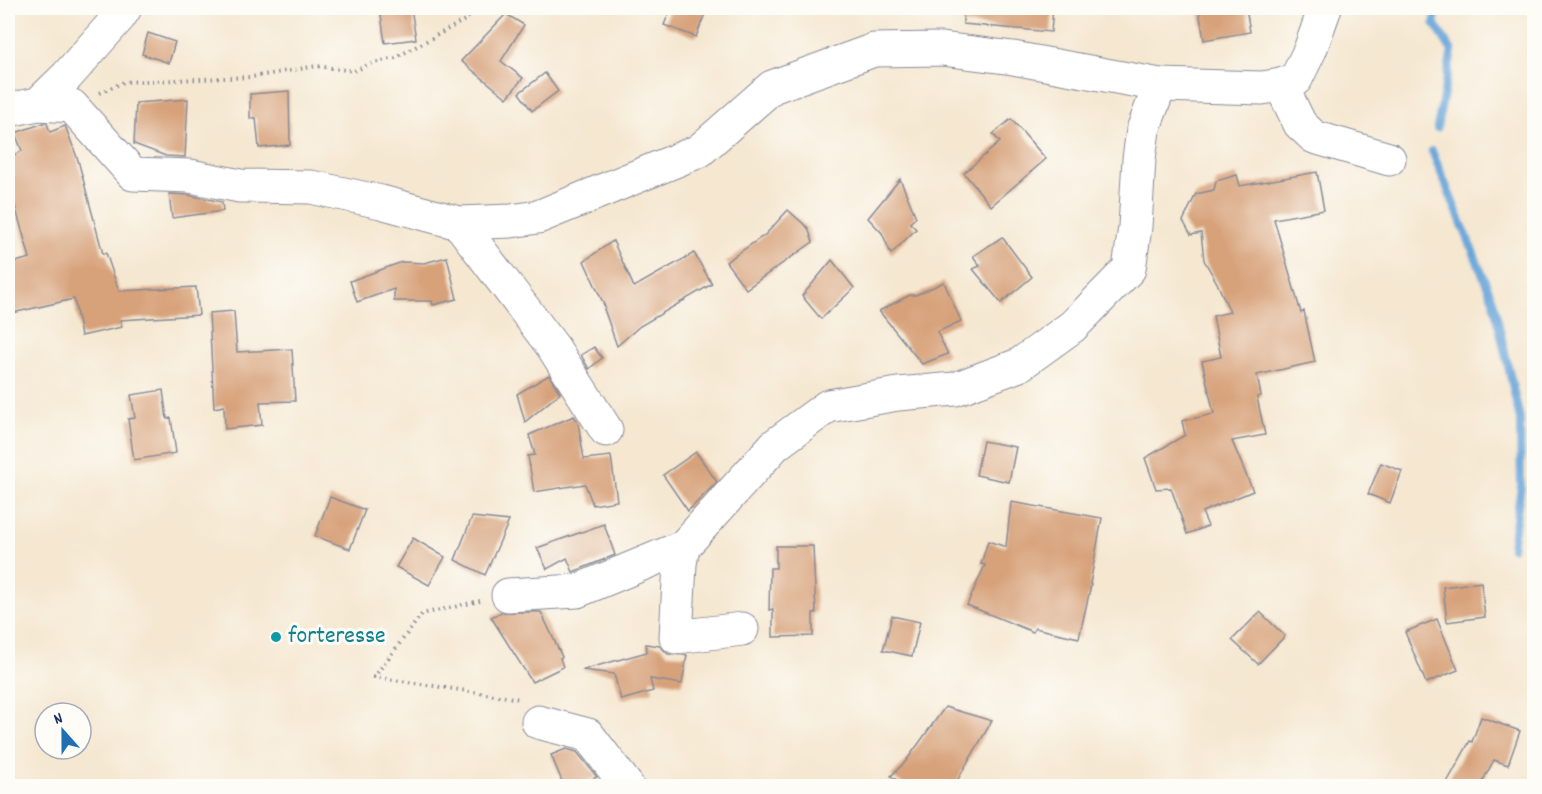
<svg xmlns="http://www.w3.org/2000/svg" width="1542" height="794" font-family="Dekko,sans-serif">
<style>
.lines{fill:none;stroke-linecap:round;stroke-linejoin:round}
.stream{stroke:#66a4d8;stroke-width:8}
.building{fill:#d7a179}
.minor-casing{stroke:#888b97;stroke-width:35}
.path{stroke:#888b97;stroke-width:4;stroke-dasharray:1.5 4.5;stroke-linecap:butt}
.minor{stroke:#fff;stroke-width:33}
.culture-dot{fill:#0f9aa8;stroke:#fdfcf7;stroke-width:2}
.labels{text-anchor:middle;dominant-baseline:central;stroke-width:6;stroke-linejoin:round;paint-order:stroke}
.culture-label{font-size:24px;fill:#0d838f;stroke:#fdfcf7;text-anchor:start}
</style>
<rect width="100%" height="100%" fill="#fdfcf7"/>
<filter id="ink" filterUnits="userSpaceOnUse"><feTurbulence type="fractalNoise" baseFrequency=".0167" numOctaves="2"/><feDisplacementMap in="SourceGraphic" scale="12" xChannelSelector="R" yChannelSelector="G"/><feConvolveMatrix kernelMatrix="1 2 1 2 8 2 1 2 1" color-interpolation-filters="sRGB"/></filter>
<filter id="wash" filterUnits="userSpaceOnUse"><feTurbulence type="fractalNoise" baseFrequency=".008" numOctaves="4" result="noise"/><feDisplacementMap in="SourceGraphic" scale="24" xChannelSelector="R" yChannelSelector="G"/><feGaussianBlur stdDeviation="1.35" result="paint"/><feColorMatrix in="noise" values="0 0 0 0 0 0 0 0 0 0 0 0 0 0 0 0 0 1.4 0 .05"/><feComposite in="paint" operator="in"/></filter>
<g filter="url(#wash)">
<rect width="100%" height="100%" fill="#f5e7d0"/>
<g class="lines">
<!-- stream -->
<g class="stream">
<path d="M1437 128 1452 51 1434 23 1438 8"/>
<path d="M1432 151 1493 300 1520 419 1521 486 1512 548"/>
</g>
</g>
<g id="blocks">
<!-- building -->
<g class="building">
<path d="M380 8H411L416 39 385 43Z"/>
<path d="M671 8H707L696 37 664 25Z"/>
<path d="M963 8H1053L1051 32 963 24Z"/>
<path d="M1216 8H1246L1250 32 1204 40 1199 10Z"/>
<path d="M506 14 524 25 501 61 523 78 507 98 461 61Z"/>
<path d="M148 33 175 42 169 63 142 54Z"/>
<path d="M545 73 558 91 532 111 519 93Z"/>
<path d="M289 91 290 145 259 148 256 118H250V94Z"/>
<path d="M188 99 185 157 166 156 134 144 136 103Z"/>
<path d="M1011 119 1046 159 991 206 964 173 1000 142 993 134Z"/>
<path d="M44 123H47L50 132 65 126 66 128 78 160 103 254 106 253 119 291 196 287 199 315 120 320 122 327 81 336 74 299 8 314V264L30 258 8 182V158L22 151 15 133Z"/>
<path d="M1317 172 1324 210 1274 219 1301 313 1304 311 1315 362 1257 375 1261 396 1257 397 1265 435 1232 441 1253 491 1202 512 1208 526 1187 534 1171 488 1156 489 1145 458 1185 435 1182 421 1214 414 1202 361 1221 357 1213 316 1230 312 1217 283 1204 260 1201 233 1191 235 1183 221 1196 194 1214 190 1216 181 1237 175 1240 186Z"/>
<path d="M900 179 916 217 910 223 916 229 891 254 882 233 868 218Z"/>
<path d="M169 194 188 195 222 202 223 211 172 218Z"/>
<path d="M788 210 808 228 813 242 746 289 726 262 766 234Z"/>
<path d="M1002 237 1032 277 1001 303 973 269 980 266 973 256Z"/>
<path d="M613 241 634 287 694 253 712 284 640 326 617 346 604 309 605 307 584 261Z"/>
<path d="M447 257 457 299 433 305 432 301H394V289L357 302 350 281 402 262 424 263Z"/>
<path d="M832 260 854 288 821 319 802 296Z"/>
<path d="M944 282 961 321 937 332 948 354 922 364 879 311 910 295H916Z"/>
<path d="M234 311 237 352 292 349 295 401 260 402 262 425 225 429 224 406 214 408 209 313Z"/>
<path d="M594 347 602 358 589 369 581 355Z"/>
<path d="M549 375 560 393 525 422 517 394Z"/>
<path d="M163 390 167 419 171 418 176 453 134 460 128 419 135 418 131 395Z"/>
<path d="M574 416 578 422 584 459 611 456 617 501 593 505 585 484 534 492 528 456 535 455 529 435Z"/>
<path d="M983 441 1016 447 1009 482 976 475Z"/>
<path d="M696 452 717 482 688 511 663 475Z"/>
<path d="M1381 463 1402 471 1390 503 1368 494Z"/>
<path d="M330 497 365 510 350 549 315 536Z"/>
<path d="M1011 502 1102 518 1090 584 1091 585 1079 638 1035 628 1033 632 967 605 985 565 981 564 988 541 1006 547Z"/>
<path d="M472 517 509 521 485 575 455 560Z"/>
<path d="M604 524 615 555 573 572 567 558 547 569 537 548Z"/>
<path d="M413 538 445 557 429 585 396 567Z"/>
<path d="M776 546H813L816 613H813V636L773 637V609L769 610 770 568H776Z"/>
<path d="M1481 582 1485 617 1447 622 1443 587Z"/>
<path d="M502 612H541L562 657 560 658 563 667 532 682 491 617Z"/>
<path d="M1260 612 1285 636 1258 664 1232 640Z"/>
<path d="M892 616 920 622 912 656 883 650Z"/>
<path d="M1437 619 1458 670 1426 683 1405 632Z"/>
<path d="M646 644 660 646 668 654 687 655 682 684 650 679 653 691 621 700 614 674 582 670 647 652Z"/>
<path d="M945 707 992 721 954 786H906L891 776 906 761Z"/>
<path d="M1481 717 1520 731 1508 765 1494 760 1480 786H1445L1470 741 1472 742Z"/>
<path d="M566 749 577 752 597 777 576 786H564L551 755Z"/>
</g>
</g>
</g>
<g filter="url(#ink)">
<use href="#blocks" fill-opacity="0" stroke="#888b97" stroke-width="1.5"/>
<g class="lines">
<defs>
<g id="minor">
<path d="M1281 85 1300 124 1314 137 1389 159"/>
<path d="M38 104 67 76 120 16 125 8"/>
<path d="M8 110 38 104 72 106 133 174 190 176 240 186 311 187 381 202 459 223 511 221 538 217 699 151 772 87 874 50 942 49 1013 58 1160 85 1262 88 1281 85 1296 79 1310 50 1325 8"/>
<path d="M459 223 553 347 606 430"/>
<path d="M508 595 577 591 683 547"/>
<path d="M742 629 676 637 680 564 683 547 775 445 828 406 898 394 955 389 1019 365 1073 326 1129 269 1135 227 1139 159 1143 130 1160 85"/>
<path d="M538 722 588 735 627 786"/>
</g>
</defs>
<!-- minor casing -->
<use href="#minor" class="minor-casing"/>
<!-- path -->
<g class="path">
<path d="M100 93 124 82 252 77 317 66 354 71 373 63 395 58 465 20 478 8"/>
<path d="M480 601 422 614 374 677 520 699"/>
</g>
<!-- minor -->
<use href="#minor" class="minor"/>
</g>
</g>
<!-- markers -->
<circle class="culture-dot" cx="276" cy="637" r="6"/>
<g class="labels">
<!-- culture labels -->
<g class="culture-label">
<text x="288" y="637">forteresse</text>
</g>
</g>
<!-- margin -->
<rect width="1542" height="794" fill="none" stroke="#fdfcf7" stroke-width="30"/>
<!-- north arrow -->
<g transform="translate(63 731) rotate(339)"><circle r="28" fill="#fdfcf7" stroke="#a3aaba" stroke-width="1.5"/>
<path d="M0-4.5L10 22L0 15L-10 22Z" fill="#1f6fb2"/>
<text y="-9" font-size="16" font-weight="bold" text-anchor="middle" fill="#1b2f5e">N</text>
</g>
</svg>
